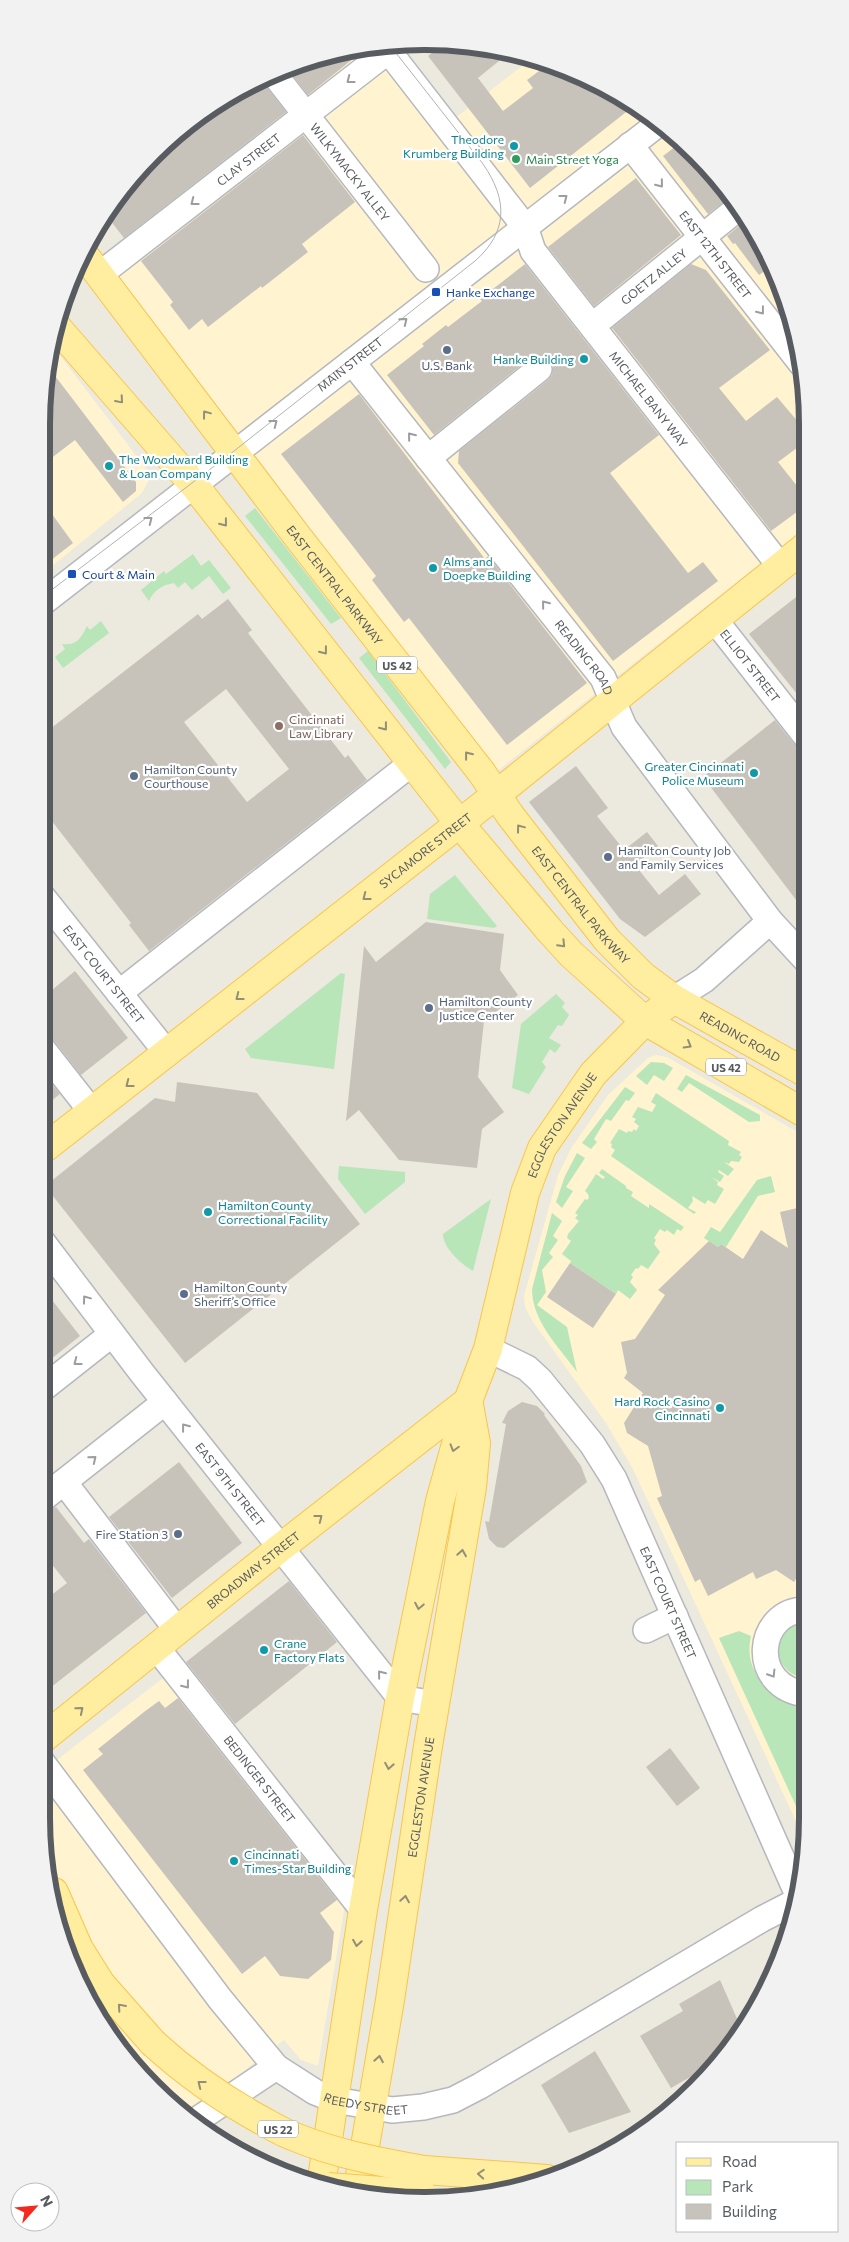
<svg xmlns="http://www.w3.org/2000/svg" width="849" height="2242" font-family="Commissioner,sans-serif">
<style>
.commercial{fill:#fff3d0}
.green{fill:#b9e6b8}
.building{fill:#c7c3bb;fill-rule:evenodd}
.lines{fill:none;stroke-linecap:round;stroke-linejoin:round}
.minor-casing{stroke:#b5b8bd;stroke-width:28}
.major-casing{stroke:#fac54a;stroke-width:30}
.minor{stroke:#fff;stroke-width:25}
.major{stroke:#ffeea0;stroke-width:28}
.tram{stroke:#b1b2b2;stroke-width:1}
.major-bridge-casing{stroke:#fac54a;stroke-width:30;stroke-linecap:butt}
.major-bridge{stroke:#ffeea0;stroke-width:28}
.oneway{stroke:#9b9da0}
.oneway2{stroke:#928f77}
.culture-dot{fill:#0f9aa8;stroke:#fff;stroke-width:2}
.leisure-dot{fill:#2e9e5b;stroke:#fff;stroke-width:2}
.transit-dot{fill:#1a4fb4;stroke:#fff;stroke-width:2}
.service-dot{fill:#5c6f8a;stroke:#fff;stroke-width:2}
.education-dot{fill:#8d6e63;stroke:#fff;stroke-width:2}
.labels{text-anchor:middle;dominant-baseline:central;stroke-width:4.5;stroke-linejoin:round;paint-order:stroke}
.shield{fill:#fff;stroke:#8a8d90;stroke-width:1}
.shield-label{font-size:11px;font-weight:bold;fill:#585c61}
.culture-label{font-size:12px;fill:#0d838f;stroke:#fff;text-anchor:start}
.street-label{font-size:12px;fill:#585c61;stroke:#fff}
.leisure-label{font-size:12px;fill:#27864d;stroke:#fff;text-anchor:start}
.transit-label{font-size:12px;fill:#164399;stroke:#fff;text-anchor:start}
.service-label{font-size:12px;fill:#4e5e75;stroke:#fff;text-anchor:start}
.education-label{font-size:12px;fill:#785e54;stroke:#fff;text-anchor:start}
.rim{fill:none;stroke:#585c61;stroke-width:6}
</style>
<rect width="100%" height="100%" fill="#ece9de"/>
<!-- commercial -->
<g class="commercial">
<path d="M375 44 445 126 532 58 637 106 713 172 768 255 804 374 805 528 496 772 115 271 312 117 277 72 302 61Z"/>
<path d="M52 345 151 475 142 493 41 575V425Z"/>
<path d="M656 1055 667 1057 806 1137 808 1817 805 1841 633 1469 606 1423 533 1322 525 1307 524 1296 558 1175 572 1147 608 1095 648 1058Z"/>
<path d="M171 1672 346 1899 318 2066 301 2060 284 2040 189 2113 136 2070 92 2009 62 1941 41 1817V1772Z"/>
</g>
<!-- green -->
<g class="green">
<path d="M255 508 341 618 331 624 245 516Z"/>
<path d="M193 554 201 566 209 560 231 588 223 594 209 576 192 590 185 582 178 588 174 583C162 585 154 590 149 601L141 590 164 571 166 574Z"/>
<path d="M101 621 109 633 63 668 55 657 65 649 62 644C77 646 81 638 87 626L90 630Z"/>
<path d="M368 651 451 762 445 769 359 658Z"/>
<path d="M455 875 497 926 494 928 427 919 430 894Z"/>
<path d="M341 973 345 974 334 1069 251 1058 245 1049Z"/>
<path d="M556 994 565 1003 562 1007 569 1015 562 1026 558 1025 549 1038 561 1045 555 1053 550 1049 542 1062 546 1067 529 1094 512 1088 521 1024Z"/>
<path d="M651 1062 664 1063 673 1068 664 1081 654 1075 647 1085 636 1076Z"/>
<path d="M686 1075 760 1115V1121L749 1122 689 1083 682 1092 677 1089Z"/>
<path d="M625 1087 635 1093 629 1101 626 1100 611 1121 606 1119 594 1139 597 1142 591 1149 582 1143Z"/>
<path d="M656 1093 729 1141 728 1145 741 1152 739 1155 742 1157 739 1162 731 1161 729 1164 724 1162 734 1169 728 1176 719 1170 718 1172 724 1176 720 1182 711 1177 718 1182 717 1185 724 1189 715 1204 708 1200 705 1204 692 1196 693 1201 688 1208 696 1212 694 1214 611 1156 615 1150 611 1147 612 1144 610 1143 619 1129 627 1133 628 1131 632 1132 634 1129 636 1131 639 1126 634 1122 636 1119 632 1117 638 1107 652 1112 656 1105 651 1102Z"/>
<path d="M577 1153 585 1158 566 1187 573 1191 562 1208 556 1202 565 1176Z"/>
<path d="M339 1166 405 1172V1182L365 1214 338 1179Z"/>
<path d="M602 1169 626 1186V1188L633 1192 631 1196 649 1208V1204L684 1227 681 1231 677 1229 674 1235 667 1230 665 1232 660 1229 654 1238 656 1240 654 1244 660 1252 648 1269 641 1265 638 1269 636 1268 631 1275 633 1277 630 1282 637 1290 630 1299 618 1290 616 1294 570 1263 571 1261 562 1254 571 1241 567 1238 568 1234 579 1221 575 1218 578 1215 575 1213 585 1199 587 1200 589 1198 588 1194 585 1191 596 1174 603 1179 605 1177 599 1173Z"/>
<path d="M771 1176 775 1192 758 1196 726 1247 721 1244 718 1247 704 1238 711 1227 720 1232 757 1180Z"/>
<path d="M491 1199 473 1271C461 1264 443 1248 443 1234Z"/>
<path d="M552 1213 562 1221 553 1236 558 1240 549 1253 553 1257 542 1270 546 1292 537 1305 567 1327 577 1372C559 1347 532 1321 532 1289Z"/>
<path d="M807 1621V1679C769 1673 768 1627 807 1621Z"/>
<path d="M739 1631 751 1636C742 1675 774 1700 807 1708L806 1828 719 1638Z"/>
</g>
<!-- building -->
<g class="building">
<path d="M446 42 510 52 478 78 503 111 533 88 527 80 547 65 635 105 530 188 428 56Z"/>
<path d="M369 46 308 95 287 68 302 62Z"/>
<path d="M261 80 286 112 124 238 106 215 121 191 153 156 156 160 206 120 202 115 233 92Z"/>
<path d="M303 135 355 202 302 244 308 252 262 288 261 286 208 327 202 319 189 330 170 305 173 302 141 261Z"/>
<path d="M680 143 713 172 730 197 708 214 663 156Z"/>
<path d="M636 178 681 235 594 306 548 247Z"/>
<path d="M745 221 768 255 772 266 759 275 735 243 733 244 727 236Z"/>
<path d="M525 264 659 435 610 473 688 573 703 562 718 581 613 661 458 463 459 451 548 380 552 375 553 367 550 360 544 355H536L530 358 434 435 387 375 424 346 422 344 446 325 448 327 482 301 480 299Z"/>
<path d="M691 264 706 270 770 350 719 388 746 421 777 397 805 430V442L778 462 805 496V506L771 531 612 328Z"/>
<path d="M49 368 136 482V491L123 502 75 440 41 466V424Z"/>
<path d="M359 394 485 559 488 556 587 683 507 745 409 618 404 622 372 580 376 576 281 454Z"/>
<path d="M41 499 73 543 41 568Z"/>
<path d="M805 590V712L798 702 801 699 749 634Z"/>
<path d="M228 599 252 630 248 633 345 758 348 755 367 780 149 951 129 925 131 923 41 807V736L198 614 202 619ZM226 689 289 769 247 802 184 722Z"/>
<path d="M775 720 794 744 805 749 806 913 703 777Z"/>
<path d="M576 766 608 808 597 816 624 850 647 832 658 846 635 865 659 895 685 874 701 894 645 937 620 919 529 802Z"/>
<path d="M426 922 504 934 500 970 518 995 484 1021 478 1077 504 1112 482 1129 477 1168 399 1160 359 1110 346 1121 364 946 376 962Z"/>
<path d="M75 971 128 1038 81 1075 52 1038 41 1033V999Z"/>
<path d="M41 1071 60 1094 41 1109Z"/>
<path d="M177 1082 257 1093 360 1224 185 1363 45 1186 155 1098 175 1102Z"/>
<path d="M806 1206 807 1561 794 1582 776 1570 756 1579 753 1572 708 1596 700 1579 695 1582 661 1507 657 1498 662 1496 648 1446 627 1433 624 1423 643 1393 624 1378 627 1373 621 1342 635 1339 665 1295 658 1290 709 1241 718 1247 721 1244 743 1259 761 1230 788 1248 780 1212Z"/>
<path d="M570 1263 616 1294 593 1328 547 1297Z"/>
<path d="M41 1286 80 1336 41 1367Z"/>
<path d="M522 1402 537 1406 545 1414 544 1415 581 1466 587 1482 504 1548 497 1547 489 1539 485 1521 489 1522 506 1424 502 1423 508 1411Z"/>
<path d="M179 1462 242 1543 172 1598 109 1517Z"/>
<path d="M56 1507 84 1543 89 1539 146 1613 41 1695V1603L67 1583 41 1551V1514Z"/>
<path d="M289 1581 337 1642 235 1724 186 1662Z"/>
<path d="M178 1698 337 1900 320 1913 334 1932 331 1960 308 1979 280 1976 265 1956 242 1974 83 1770 103 1754 98 1749 144 1712 159 1701 165 1708Z"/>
<path d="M670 1748 700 1788 677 1806 646 1767Z"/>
<path d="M720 1980 742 2030 729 2051 718 2061 671 2088 640 2036 683 2011 679 2004Z"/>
<path d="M595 2051 631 2112 569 2133 541 2085Z"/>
</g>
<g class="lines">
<defs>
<g id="minor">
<path id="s1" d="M383 44 525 227 533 251 780 566"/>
<path id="s2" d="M274 74 426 269"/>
<path id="s3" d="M630 145 801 363"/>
<path id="s4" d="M99 275 397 44"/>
<path id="s5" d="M592 326 737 209"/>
<path id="s6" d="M352 362 603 678 624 727 770 921 806 960"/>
<path d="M428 458 539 369"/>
<path id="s7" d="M41 604 658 124"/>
<path id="s8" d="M714 619 805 735"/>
<path id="s9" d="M41 895 167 1053"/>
<path d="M119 993 412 763"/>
<path d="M674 999 704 980 770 921"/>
<path d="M41 1047 92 1112"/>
<path id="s10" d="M41 1240 142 1373 400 1698 435 1704"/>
<path id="s11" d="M488 1349 527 1368 540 1380 592 1444 614 1479 798 1895"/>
<path d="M41 1390 112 1334"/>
<path d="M64 1482 177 1630"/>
<path d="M41 1500 165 1402"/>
<path d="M807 1610C756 1608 747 1688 807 1694"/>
<path d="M646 1630 675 1616"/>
<path id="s12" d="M156 1647 363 1910"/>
<path id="s13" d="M41 1761 220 1999 276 2067 315 2092 335 2100 392 2110 423 2107 453 2100 480 2086 762 1919 797 1901"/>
<path d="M197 2120 276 2067"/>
</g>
<g id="major">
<path id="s14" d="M82 252 297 536 482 773 510 815 607 940 643 976 674 999 806 1073"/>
<path d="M55 325 194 485 459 823 550 931 571 954 645 1021 806 1114"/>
<path id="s15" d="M41 1151 497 794 805 547"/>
<path id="s16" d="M41 1740 280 1548 468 1401"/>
<path d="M54 1892 79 1949 101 1984 153 2043"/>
<path d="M424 2170 547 2179"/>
<path id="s17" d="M321 2185 363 1910 400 1698 440 1501 468 1401 488 1349 525 1193 542 1148 593 1074 645 1021 674 999"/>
<path id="s18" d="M357 2193 390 2000 428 1746 472 1487 476 1443 469 1405"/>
</g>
</defs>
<!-- minor casing -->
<use href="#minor" class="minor-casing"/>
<!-- major casing -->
<use href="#major" class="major-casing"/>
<!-- minor -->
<use href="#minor" class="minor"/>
<!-- major -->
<use href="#major" class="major"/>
<!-- tram -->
<path class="tram" d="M41 598 234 451 475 261C508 232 508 200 483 164L389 44"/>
<defs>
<g id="major-bridge">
<path d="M153 2043C187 2074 221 2098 261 2120 272 2126 283 2133 295 2137 336 2154 380 2162 424 2170"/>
<path d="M328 2187 422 2194"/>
</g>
</defs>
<!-- major-bridge casing -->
<use href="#major-bridge" class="major-bridge-casing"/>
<!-- major-bridge -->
<use href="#major-bridge" class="major-bridge"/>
</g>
<!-- one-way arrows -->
<defs><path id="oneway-chevron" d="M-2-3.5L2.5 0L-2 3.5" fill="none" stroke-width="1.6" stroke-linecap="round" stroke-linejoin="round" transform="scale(1.25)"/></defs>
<g class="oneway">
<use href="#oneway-chevron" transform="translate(350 80) rotate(142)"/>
<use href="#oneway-chevron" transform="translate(660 184) rotate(51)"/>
<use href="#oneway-chevron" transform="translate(564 198) rotate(-38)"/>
<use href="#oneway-chevron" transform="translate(194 202) rotate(142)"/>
<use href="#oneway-chevron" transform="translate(761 311) rotate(52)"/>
<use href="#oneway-chevron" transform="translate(404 321) rotate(-39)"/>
<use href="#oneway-chevron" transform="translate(274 423) rotate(-38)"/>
<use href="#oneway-chevron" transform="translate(411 436) rotate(-129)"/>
<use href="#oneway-chevron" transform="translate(149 520) rotate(-38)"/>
<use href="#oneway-chevron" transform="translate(545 604) rotate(-129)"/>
<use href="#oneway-chevron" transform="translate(86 1299) rotate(-127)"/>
<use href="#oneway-chevron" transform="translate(77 1362) rotate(142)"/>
<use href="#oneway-chevron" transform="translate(185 1427) rotate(-128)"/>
<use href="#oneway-chevron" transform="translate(93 1459) rotate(-39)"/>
<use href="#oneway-chevron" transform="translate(381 1674) rotate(-129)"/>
<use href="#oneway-chevron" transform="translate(772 1674) rotate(58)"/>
<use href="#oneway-chevron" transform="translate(186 1685) rotate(52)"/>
</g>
<g class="oneway2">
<use href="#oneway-chevron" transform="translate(120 400) rotate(49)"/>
<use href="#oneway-chevron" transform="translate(206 414) rotate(-127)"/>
<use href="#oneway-chevron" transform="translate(224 523) rotate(52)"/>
<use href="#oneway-chevron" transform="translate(324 651) rotate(52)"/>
<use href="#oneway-chevron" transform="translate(384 727) rotate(52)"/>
<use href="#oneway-chevron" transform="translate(468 755) rotate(-128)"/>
<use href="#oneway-chevron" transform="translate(520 828) rotate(-127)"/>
<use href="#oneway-chevron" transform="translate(366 897) rotate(142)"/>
<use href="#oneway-chevron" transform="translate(562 944) rotate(46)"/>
<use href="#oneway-chevron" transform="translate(239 997) rotate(142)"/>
<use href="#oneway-chevron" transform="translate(688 1045) rotate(30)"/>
<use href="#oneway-chevron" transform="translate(129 1084) rotate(142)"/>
<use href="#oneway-chevron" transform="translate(454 1448) rotate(106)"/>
<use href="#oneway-chevron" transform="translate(319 1518) rotate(-38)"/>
<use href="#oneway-chevron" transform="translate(462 1553) rotate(-81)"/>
<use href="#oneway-chevron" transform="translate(419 1606) rotate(101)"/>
<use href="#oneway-chevron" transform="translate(80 1710) rotate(-40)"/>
<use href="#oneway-chevron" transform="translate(389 1766) rotate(100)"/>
<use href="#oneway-chevron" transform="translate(405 1899) rotate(-81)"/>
<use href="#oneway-chevron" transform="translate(357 1943) rotate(99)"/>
<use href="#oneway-chevron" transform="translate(121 2007) rotate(-131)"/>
<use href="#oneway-chevron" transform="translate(379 2059) rotate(-80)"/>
<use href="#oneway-chevron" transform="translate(201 2084) rotate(-142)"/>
<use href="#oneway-chevron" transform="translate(481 2174) rotate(-176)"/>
</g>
<!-- markers -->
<g class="culture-dot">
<circle cx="514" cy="146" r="5"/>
<circle cx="584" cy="359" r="5"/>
<circle cx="109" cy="466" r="5"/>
<circle cx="433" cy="568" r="5"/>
<circle cx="754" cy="773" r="5"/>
<circle cx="208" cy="1212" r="5"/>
<circle cx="720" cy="1408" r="5"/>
<circle cx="264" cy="1650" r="5"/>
<circle cx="234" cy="1861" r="5"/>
</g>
<circle class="leisure-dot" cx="516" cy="159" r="5"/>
<g class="transit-dot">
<rect x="431" y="287" width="10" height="10" rx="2.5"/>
<rect x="67" y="569" width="10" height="10" rx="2.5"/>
</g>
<g class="service-dot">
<circle cx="447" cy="350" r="5"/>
<circle cx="134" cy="776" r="5"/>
<circle cx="608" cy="857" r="5"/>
<circle cx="429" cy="1008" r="5"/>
<circle cx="184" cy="1294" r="5"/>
<circle cx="178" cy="1534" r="5"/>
</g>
<circle class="education-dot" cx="279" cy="726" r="5"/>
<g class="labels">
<!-- shield labels -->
<g class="shield">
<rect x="377" y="656.5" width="40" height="17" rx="4"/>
<rect x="706" y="1058.5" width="40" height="17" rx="4"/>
<rect x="258" y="2120.5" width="40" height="17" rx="4"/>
</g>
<g class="shield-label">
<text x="397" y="665">US 42</text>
<text x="726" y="1067">US 42</text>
<text x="278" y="2129">US 22</text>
</g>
<!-- culture labels -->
<g class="culture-label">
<text x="504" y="139" text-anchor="end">Theodore<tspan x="504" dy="14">Krumberg Building</tspan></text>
<text x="574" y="359" text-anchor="end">Hanke Building</text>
<text x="119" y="459">The Woodward Building<tspan x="119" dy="14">&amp; Loan Company</tspan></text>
<text x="443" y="561">Alms and<tspan x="443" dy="14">Doepke Building</tspan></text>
<text x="744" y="766" text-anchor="end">Greater Cincinnati<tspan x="744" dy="14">Police Museum</tspan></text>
<text x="218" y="1205">Hamilton County<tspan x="218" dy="14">Correctional Facility</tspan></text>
<text x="710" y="1401" text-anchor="end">Hard Rock Casino<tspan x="710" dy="14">Cincinnati</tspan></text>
<text x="274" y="1643">Crane<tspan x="274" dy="14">Factory Flats</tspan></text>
<text x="244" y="1854">Cincinnati<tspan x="244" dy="14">Times-Star Building</tspan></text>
</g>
<!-- street labels -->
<g class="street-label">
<text stroke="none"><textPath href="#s4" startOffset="189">CLAY STREET</textPath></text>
<text stroke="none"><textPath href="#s2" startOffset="124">WILKYMACKY ALLEY</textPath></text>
<text stroke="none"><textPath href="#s3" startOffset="139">EAST 12TH STREET</textPath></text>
<text stroke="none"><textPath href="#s5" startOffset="79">GOETZ ALLEY</textPath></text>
<text stroke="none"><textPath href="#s7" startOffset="391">MAIN STREET</textPath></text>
<text stroke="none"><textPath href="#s1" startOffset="445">MICHAEL BANY WAY</textPath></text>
<text stroke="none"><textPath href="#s14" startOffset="418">EAST CENTRAL PARKWAY</textPath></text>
<text stroke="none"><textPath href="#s6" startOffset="376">READING ROAD</textPath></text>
<text stroke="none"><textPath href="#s8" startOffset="59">ELLIOT STREET</textPath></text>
<text stroke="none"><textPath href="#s15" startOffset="488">SYCAMORE STREET</textPath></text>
<text stroke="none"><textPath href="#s14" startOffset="822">EAST CENTRAL PARKWAY</textPath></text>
<text stroke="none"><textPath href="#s9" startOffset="101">EAST COURT STREET</textPath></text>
<text stroke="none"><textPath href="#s14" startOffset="1031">READING ROAD</textPath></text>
<text stroke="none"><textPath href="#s17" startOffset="1092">EGGLESTON AVENUE</textPath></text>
<text stroke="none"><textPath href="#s10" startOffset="309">EAST 9TH STREET</textPath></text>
<text stroke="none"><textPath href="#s16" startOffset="272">BROADWAY STREET</textPath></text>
<text stroke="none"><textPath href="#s11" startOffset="320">EAST COURT STREET</textPath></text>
<text stroke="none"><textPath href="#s12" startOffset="168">BEDINGER STREET</textPath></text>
<text stroke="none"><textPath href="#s18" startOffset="401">EGGLESTON AVENUE</textPath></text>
<text stroke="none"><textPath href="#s13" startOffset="485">REEDY STREET</textPath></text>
</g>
<!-- leisure labels -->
<g class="leisure-label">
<text x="526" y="159">Main Street Yoga</text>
</g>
<!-- transit labels -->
<g class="transit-label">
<text x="446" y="292">Hanke Exchange</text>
<text x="82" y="574">Court &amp; Main</text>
</g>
<!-- service labels -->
<g class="service-label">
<text x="447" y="365" text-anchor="middle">U.S. Bank</text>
<text x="144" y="769">Hamilton County<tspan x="144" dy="14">Courthouse</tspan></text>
<text x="618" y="850">Hamilton County Job<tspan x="618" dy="14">and Family Services</tspan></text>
<text x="439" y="1001">Hamilton County<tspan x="439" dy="14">Justice Center</tspan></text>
<text x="194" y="1287">Hamilton County<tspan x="194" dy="14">Sheriff’s Office</tspan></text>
<text x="168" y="1534" text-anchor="end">Fire Station 3</text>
</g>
<!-- education labels -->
<g class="education-label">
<text x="289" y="719">Cincinnati<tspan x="289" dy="14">Law Library</tspan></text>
</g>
</g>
<!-- crop -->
<path d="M0 0H849V2242H0ZM424 50H425A374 374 0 0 1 799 424V1818A374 374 0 0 1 425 2192H424A374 374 0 0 1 50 1818V424A374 374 0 0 1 424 50Z" fill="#f2f2f2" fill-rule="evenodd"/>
<path class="rim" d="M424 50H425A374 374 0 0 1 799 424V1818A374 374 0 0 1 425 2192H424A374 374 0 0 1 50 1818V424A374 374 0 0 1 424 50Z"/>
<!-- legend -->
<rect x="676" y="2142" width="162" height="90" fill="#ffffff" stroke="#bcbec0"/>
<rect x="686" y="2158" width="25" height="8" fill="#ffeea0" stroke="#bcbec0"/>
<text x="722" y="2167" font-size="15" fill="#585c61">Road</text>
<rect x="686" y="2180" width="25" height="15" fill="#b9e6b8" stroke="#bcbec0"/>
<text x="722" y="2192" font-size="15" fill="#585c61">Park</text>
<rect x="686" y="2204" width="25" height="15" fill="#c7c3bb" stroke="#bcbec0"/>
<text x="722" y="2217" font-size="15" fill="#585c61">Building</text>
<!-- north arrow -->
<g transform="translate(35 2207) rotate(63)"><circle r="24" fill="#ffffff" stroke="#bcbec0"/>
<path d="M0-4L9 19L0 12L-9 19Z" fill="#f4291d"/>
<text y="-8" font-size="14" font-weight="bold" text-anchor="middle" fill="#585c61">N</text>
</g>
</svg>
